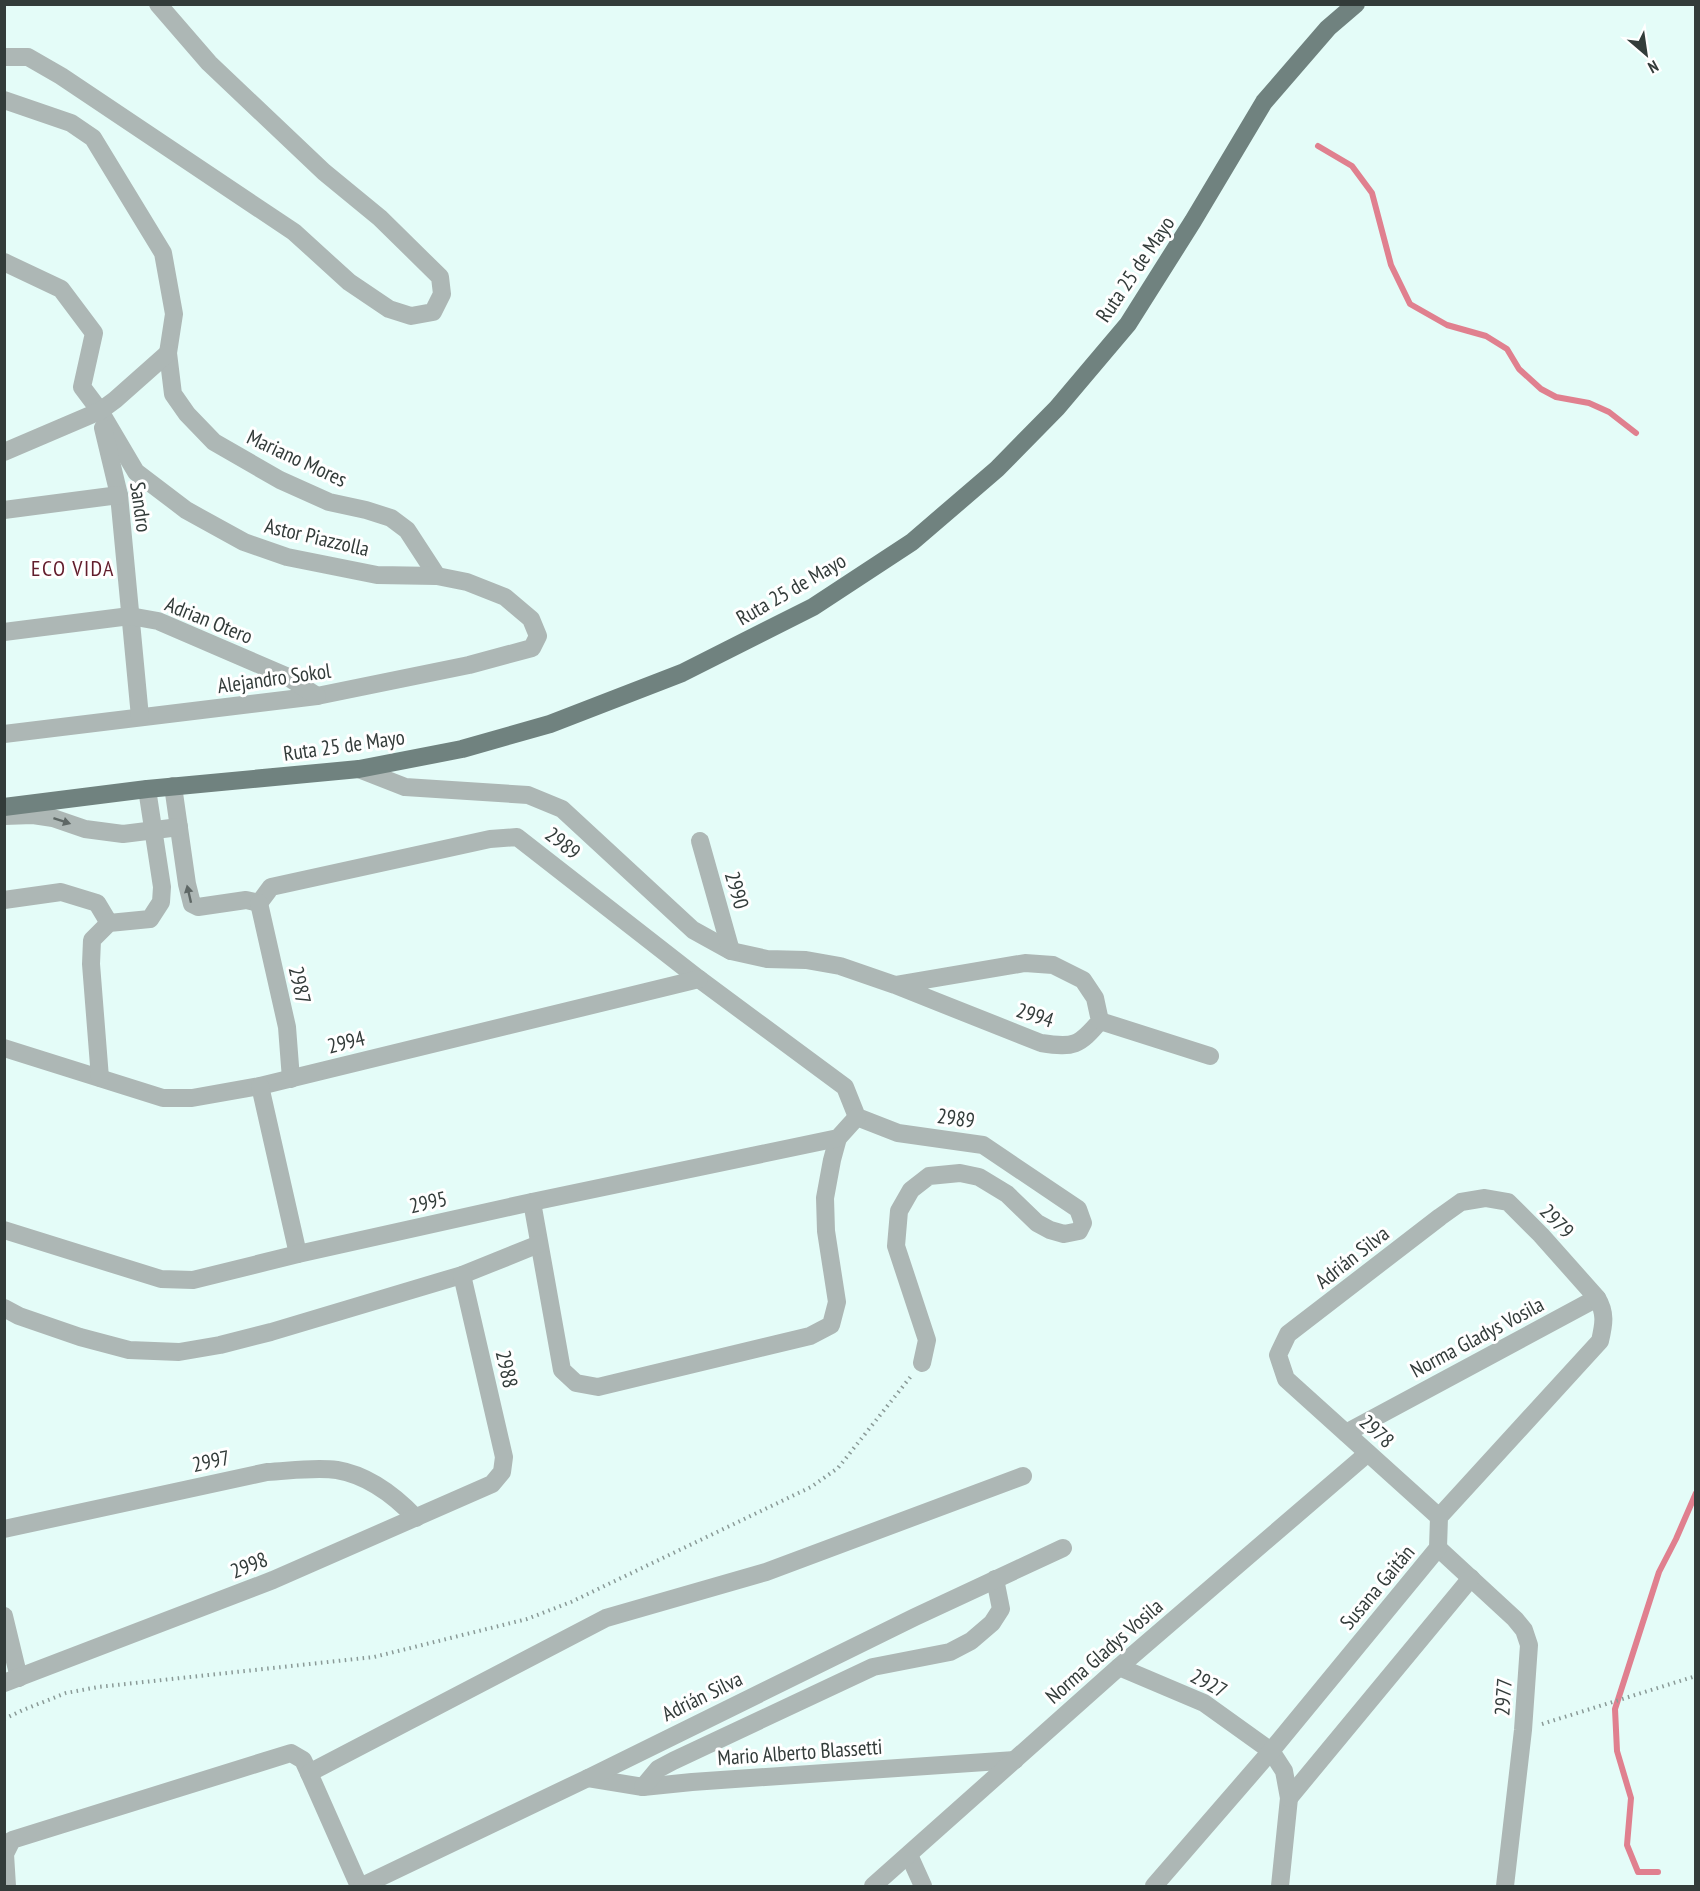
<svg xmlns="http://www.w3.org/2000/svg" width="1700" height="1891" font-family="'PT Sans Narrow',sans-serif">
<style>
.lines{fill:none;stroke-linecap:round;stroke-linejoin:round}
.stream{stroke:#e0808f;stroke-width:6}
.path{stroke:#8a9a97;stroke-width:4;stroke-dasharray:1.5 4.5;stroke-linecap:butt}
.minor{stroke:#adb7b5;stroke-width:18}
.major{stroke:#70827f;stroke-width:18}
.oneway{fill:#5e6765}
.labels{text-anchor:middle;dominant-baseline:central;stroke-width:6;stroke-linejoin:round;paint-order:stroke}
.street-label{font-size:21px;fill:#333c3a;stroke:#fff}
.neighbourhood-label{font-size:22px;letter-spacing:1.5px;fill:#621d2c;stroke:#fff}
</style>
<rect width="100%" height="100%" fill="#e4fcf8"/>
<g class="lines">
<!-- stream -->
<g class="stream">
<path d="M1318 146 1352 166 1372 193 1391 265 1410 304 1447 325 1486 336 1507 349 1519 369 1541 389 1556 397 1589 403 1609 412 1636 433"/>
<path d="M1658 1872H1638L1627 1845 1631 1798 1617 1751 1615 1709 1659 1572 1676 1539 1696 1493"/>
</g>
<!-- path -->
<g class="path">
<path d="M4 1719 23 1710 66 1693 98 1687 374 1657 527 1619 571 1602 811 1487 838 1468 912 1375"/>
<path d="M1542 1724 1696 1676"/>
</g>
<!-- minor -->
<g class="minor">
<path d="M4 57H28L61 76 294 232 349 282 389 309 411 316 433 312 442 294 440 277 380 218 324 172 209 63 158 4"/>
<path d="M4 100 71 123 93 138 163 253 174 314 168 353 173 394 187 414 214 442 280 480 329 502 366 510 391 518 407 530 437 576"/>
<path d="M4 262 61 289 94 333 82 387 100 411 136 472 186 510 244 542 287 557 377 575 437 576 467 582 505 597 531 619 538 636 532 648 469 665 317 696 4 734"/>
<path d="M103 428 119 495 140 717"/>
<path d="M4 452 100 411 115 400 168 353"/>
<path d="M4 510 119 495"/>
<path d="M4 632 130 616 158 621 286 676 317 696"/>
<path d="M359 769 405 787 528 795 562 809 693 930 731 951 767 959 806 960 840 966 895 985 1041 1043C1074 1048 1079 1046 1100 1021L1095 998 1083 980 1053 965 1025 963 895 985"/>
<path d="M173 786 187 884 192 904 198 907 246 900 259 903"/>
<path d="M4 816 33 815 53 818 85 829 123 834 179 827"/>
<path d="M700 841 731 951"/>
<path d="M4 900 61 892 97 903 109 923"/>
<path d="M259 903 271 887 490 839 517 837 699 979 845 1087 857 1117 898 1133 983 1145 1078 1209 1083 1223 1079 1231 1064 1234 1050 1230 1037 1223 1007 1194 979 1177 960 1173 929 1176 911 1190 899 1211 896 1246 927 1340 922 1363"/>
<path d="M259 903 287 1027 291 1079"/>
<path d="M1100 1021 1210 1056"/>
<path d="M4 1048 163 1098H192L260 1086 699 979"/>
<path d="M100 1078 91 964 92 940 109 923 150 919 161 902 162 887 147 789"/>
<path d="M260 1086 298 1254"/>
<path d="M532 1202 562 1370 576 1383 598 1387 810 1336 831 1325 837 1302 826 1231 825 1198 832 1160 838 1138"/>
<path d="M4 1230 161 1279 193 1280 298 1254 532 1202 838 1138 857 1117"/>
<path d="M4 1308 19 1316 80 1337 129 1350 179 1352 220 1345 271 1332 462 1275 539 1244"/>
<path d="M1346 1433 1597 1298"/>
<path d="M4 1529 267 1472C289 1471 314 1467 337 1470 367 1475 395 1496 416 1518"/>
<path d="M1438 1548 1515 1619 1524 1630 1529 1645 1523 1730 1505 1886"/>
<path d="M4 1616 19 1678"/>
<path d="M1119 1667 1204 1703 1271 1751 1284 1771 1289 1798 1280 1886"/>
<path d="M4 1683 273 1580 492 1484 502 1472 504 1457 462 1275"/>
<path d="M588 1778 643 1787 692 1782 1015 1760"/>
<path d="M643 1787 658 1769 673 1761 873 1667 950 1652 971 1641 992 1623 1001 1609 995 1579"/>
<path d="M1289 1798 1471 1578"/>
<path d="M909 1855 923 1886"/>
<path d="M7 1886 5 1854 12 1840 291 1753 303 1760 309 1773"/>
<path d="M359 1886 309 1773 606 1618 766 1572 1023 1476"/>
<path d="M362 1886 588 1778 915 1617 1063 1548"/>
<path d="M873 1886 1119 1667 1368 1453"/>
<path d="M1154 1886 1271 1751 1438 1548 1439 1517 1600 1341C1604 1324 1606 1313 1597 1298L1541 1235 1508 1202 1485 1198 1461 1202 1440 1217 1288 1334 1278 1355 1286 1379 1439 1517"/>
</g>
<!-- major -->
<path class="major" d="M4 807 147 789 359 769 462 749 550 724 682 673 813 607 912 542 997 469 1057 408 1128 324 1193 221 1264 102 1328 28 1356 4"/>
</g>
<!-- one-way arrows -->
<defs><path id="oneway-solid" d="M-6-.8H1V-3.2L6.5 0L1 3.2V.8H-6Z" transform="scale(1.5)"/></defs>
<g class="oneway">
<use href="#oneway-solid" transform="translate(62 821) rotate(18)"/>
<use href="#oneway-solid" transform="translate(189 894) rotate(-103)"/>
</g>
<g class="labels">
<!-- street labels -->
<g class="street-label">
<text transform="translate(1135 269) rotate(-56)">Ruta 25 de Mayo</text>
<text transform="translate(297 458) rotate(25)">Mariano Mores</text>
<text transform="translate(141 507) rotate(82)">Sandro</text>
<text transform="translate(317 537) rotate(13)">Astor Piazzolla</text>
<text transform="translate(791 589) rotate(-30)">Ruta 25 de Mayo</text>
<text transform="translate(209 620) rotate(22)">Adrian Otero</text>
<text transform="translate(274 678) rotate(-8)">Alejandro Sokol</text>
<text transform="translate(344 745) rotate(-8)">Ruta 25 de Mayo</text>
<text transform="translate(563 843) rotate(38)">2989</text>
<text transform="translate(737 890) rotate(74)">2990</text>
<text transform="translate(300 985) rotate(77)">2987</text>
<text transform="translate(1035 1015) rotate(18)">2994</text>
<text transform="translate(346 1042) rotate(-14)">2994</text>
<text transform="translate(956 1118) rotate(8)">2989</text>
<text transform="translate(428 1202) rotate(-13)">2995</text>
<text transform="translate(1557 1221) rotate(46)">2979</text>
<text transform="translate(1352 1257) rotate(-38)">Adrián Silva</text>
<text transform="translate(1477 1337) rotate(-28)">Norma Gladys Vosila</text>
<text transform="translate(507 1369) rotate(77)">2988</text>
<text transform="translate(1377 1431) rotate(42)">2978</text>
<text transform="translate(211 1461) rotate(-12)">2997</text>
<text transform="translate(249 1565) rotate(-22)">2998</text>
<text transform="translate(1377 1587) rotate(-50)">Susana Gaitán</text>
<text transform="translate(1104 1651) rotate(-41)">Norma Gladys Vosila</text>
<text transform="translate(1209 1683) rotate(28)">2927</text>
<text transform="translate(702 1696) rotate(-26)">Adrián Silva</text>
<text transform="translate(1503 1697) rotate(-86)">2977</text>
<text transform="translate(800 1752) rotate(-4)">Mario Alberto Blassetti</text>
</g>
<!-- neighbourhood labels -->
<g class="neighbourhood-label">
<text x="73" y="568">ECO VIDA</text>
</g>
</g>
<!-- border -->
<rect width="1700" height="1891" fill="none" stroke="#333c3a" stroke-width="12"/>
<!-- north arrow -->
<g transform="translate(1646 54) rotate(151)" stroke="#ffffff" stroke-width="4.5" paint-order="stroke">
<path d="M0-4.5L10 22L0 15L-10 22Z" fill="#333c3a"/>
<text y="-9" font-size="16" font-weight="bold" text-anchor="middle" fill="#333c3a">N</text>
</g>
</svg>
